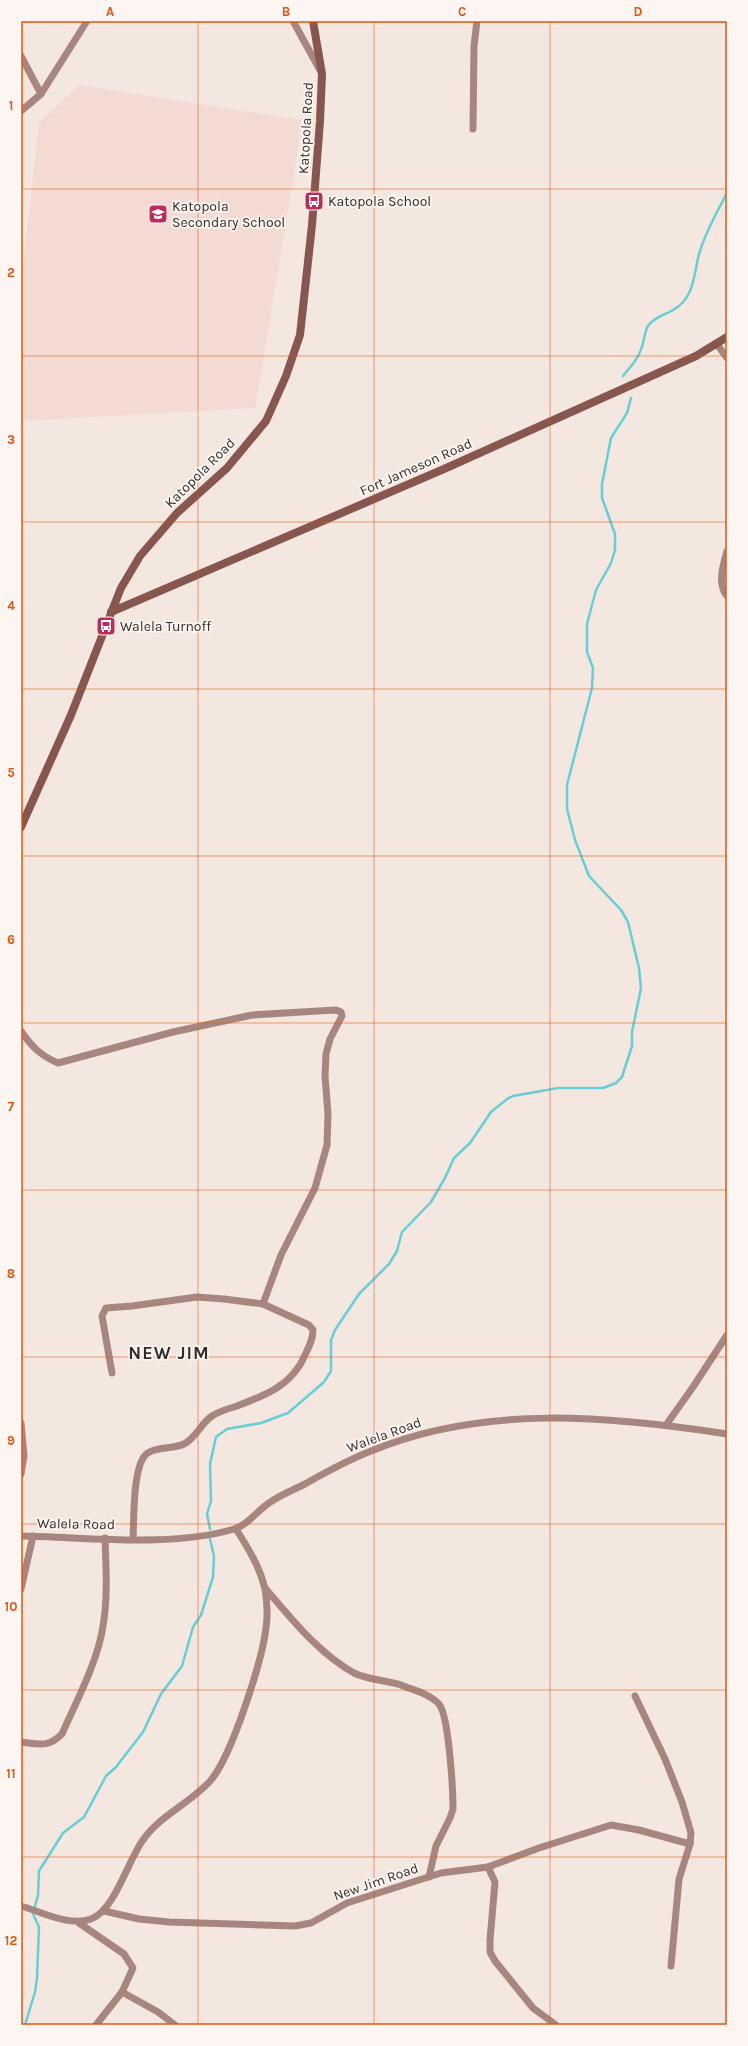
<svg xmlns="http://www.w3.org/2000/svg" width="748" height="2046" font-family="Karla,sans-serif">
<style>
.education{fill:#f3dad3}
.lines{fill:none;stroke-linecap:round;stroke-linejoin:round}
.stream{stroke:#67ced6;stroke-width:2.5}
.street{stroke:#a88680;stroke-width:7}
.secondary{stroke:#86564f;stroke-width:8}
.grid{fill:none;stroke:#df570e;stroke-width:1;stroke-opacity:0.55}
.labels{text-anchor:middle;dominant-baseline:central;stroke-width:3.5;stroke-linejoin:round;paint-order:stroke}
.street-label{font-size:14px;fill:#322d2a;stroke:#fdf5f1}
.poi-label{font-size:14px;fill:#322d2a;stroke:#fdf5f1;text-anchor:start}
.district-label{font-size:18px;font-weight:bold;letter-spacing:1px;fill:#322d2a;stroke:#fdf5f1}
.neatline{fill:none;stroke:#df570e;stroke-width:1.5}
.grid-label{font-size:13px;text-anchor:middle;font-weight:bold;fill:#df570e}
</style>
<rect width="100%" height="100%" fill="#f4e7df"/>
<!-- education -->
<path class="education" d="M79 85 301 120 299 142 255 408 21 421V285L39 123Z"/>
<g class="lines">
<!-- stream -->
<g class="stream">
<path d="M623 376C629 368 636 362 640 352 644 344 644 333 648 326 656 313 677 315 688 295 696 281 695 265 700 251 706 231 717 212 727 193"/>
<path d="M210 1529 207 1514 211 1501 210 1464 216 1437 227 1429 261 1423 288 1413 324 1382 331 1371V1340L335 1330 359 1294 389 1264 397 1251 402 1232 431 1202 445 1178 454 1158 470 1143 491 1112 507 1099 513 1096 558 1088H603L616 1083 622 1077 632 1046V1032L641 988 639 968 628 922 621 910 589 876 575 840 567 809V785L592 688 593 668 587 652V624L596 590 611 563 615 550V534L602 498V484L611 438 627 413 631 398"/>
<path d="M25 2025 35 1992 37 1978 39 1927 33 1914 38 1895 39 1871 63 1833 84 1817 106 1776 116 1767 143 1732 161 1694 182 1666 193 1627 201 1615 213 1577 214 1556 210 1539"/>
</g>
<!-- street -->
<g class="street">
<path d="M293 21 321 72"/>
<path d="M21 56 41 94"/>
<path d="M21 111 41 94 87 21"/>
<path d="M473 129 474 46 477 21"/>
<path d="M716 343 727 358"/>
<path d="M727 551C723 565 717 584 727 596"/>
<path d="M21 1031C31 1046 41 1056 58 1063L173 1032 252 1015 318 1011 336 1010 341 1012 342 1016 330 1039 326 1054 325 1076 328 1114 327 1145 315 1188 281 1255 263 1304"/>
<path d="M112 1373 102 1316 106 1308 132 1306 197 1297 224 1299 263 1304 309 1325 313 1330C313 1339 309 1347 305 1355 292 1386 264 1396 234 1407 227 1409 218 1412 212 1416 201 1423 196 1438 184 1444 172 1450 151 1445 143 1458 133 1475 134 1518 133 1539"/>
<path d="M21 1423 24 1456 21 1474"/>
<path d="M666 1425 693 1387 727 1335"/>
<path d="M21 1536C88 1537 170 1548 234 1529 247 1526 258 1510 269 1503 280 1495 293 1490 305 1484 326 1472 348 1460 371 1451 484 1404 609 1416 727 1434"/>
<path d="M265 1588C291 1618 318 1653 354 1673 368 1680 386 1680 401 1685 413 1690 430 1694 439 1704 449 1716 453 1791 453 1809L450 1818 436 1846 429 1877"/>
<path d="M21 1589 33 1536"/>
<path d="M635 1696 665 1759 682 1802 691 1833 690 1844 679 1879 671 1966"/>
<path d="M21 1742C39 1744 48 1748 62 1734 76 1702 98 1661 103 1626 108 1597 106 1567 105 1538"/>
<path d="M488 1867 495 1882 490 1940V1952L495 1961 533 2008 556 2025"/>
<path d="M21 1906C42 1912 70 1927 91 1919 115 1910 128 1860 143 1840 160 1815 191 1803 211 1780 232 1755 262 1661 266 1628 268 1615 267 1601 265 1589 260 1567 248 1548 236 1529"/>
<path d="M104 1911 139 1919 169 1922 295 1926 311 1923 347 1903 441 1873 488 1867 539 1848 611 1825 639 1830 690 1844"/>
<path d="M79 1923 124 1954 133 1968 122 1992 96 2025"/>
<path d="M122 1992 158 2012 175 2025"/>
</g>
<!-- secondary -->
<g class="secondary">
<path d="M111 612 444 469 696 356 727 337"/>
<path d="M21 827 71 715 121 588 140 556 177 513 227 468 266 421 286 376 300 335 312 225 320 121 322 74 313 21"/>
</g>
</g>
<!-- grid -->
<path class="grid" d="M198 21V2025M374 21V2025M550 21V2025M21 189H727M21 356H727M21 522H727M21 689H727M21 856H727M21 1023H727M21 1190H727M21 1357H727M21 1524H727M21 1690H727M21 1857H727"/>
<!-- icons -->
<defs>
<symbol id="bus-square" viewBox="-11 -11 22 22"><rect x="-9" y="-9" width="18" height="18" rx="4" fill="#ba2c5c" stroke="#fdf5f1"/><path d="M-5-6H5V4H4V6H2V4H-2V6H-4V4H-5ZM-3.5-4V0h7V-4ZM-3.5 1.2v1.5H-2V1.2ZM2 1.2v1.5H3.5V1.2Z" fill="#fff"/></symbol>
<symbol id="school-square" viewBox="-11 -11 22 22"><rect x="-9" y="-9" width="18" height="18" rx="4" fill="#ba2c5c" stroke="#fdf5f1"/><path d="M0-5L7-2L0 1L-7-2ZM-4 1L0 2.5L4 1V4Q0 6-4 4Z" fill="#fff"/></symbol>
</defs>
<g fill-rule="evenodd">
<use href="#bus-square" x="303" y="190" width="22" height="22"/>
<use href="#school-square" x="147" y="203" width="22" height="22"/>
<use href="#bus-square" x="95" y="615" width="22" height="22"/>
</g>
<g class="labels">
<!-- street labels -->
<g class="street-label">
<text transform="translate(306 128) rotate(-87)">Katopola Road</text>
<text transform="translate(416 467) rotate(-24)">Fort Jameson Road</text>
<text transform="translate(200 473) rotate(-45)">Katopola Road</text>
<text transform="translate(384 1435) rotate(-20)">Walela Road</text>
<text transform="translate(76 1524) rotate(1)">Walela Road</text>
<text transform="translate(376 1882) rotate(-19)">New Jim Road</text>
</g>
<!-- poi labels -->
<g class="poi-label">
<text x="328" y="201">Katopola School</text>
<text x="172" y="206">Katopola<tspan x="172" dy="16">Secondary School</tspan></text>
<text x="120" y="626">Walela Turnoff</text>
</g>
<!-- district labels -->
<g class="district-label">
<text x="169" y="1353">NEW JIM</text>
</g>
</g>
<!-- border -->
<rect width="748" height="2046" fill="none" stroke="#fdf5f1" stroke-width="44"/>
<rect x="22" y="22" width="704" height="2002" class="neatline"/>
<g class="grid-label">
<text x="110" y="16">A</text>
<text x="286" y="16">B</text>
<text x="462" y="16">C</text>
<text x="638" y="16">D</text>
<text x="11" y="110">1</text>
<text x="11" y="277">2</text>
<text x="11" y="444">3</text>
<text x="11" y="610">4</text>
<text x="11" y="777">5</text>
<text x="11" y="944">6</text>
<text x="11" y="1111">7</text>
<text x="11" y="1278">8</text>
<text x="11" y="1445">9</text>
<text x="11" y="1611">10</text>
<text x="11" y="1778">11</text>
<text x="11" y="1945">12</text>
</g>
</svg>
